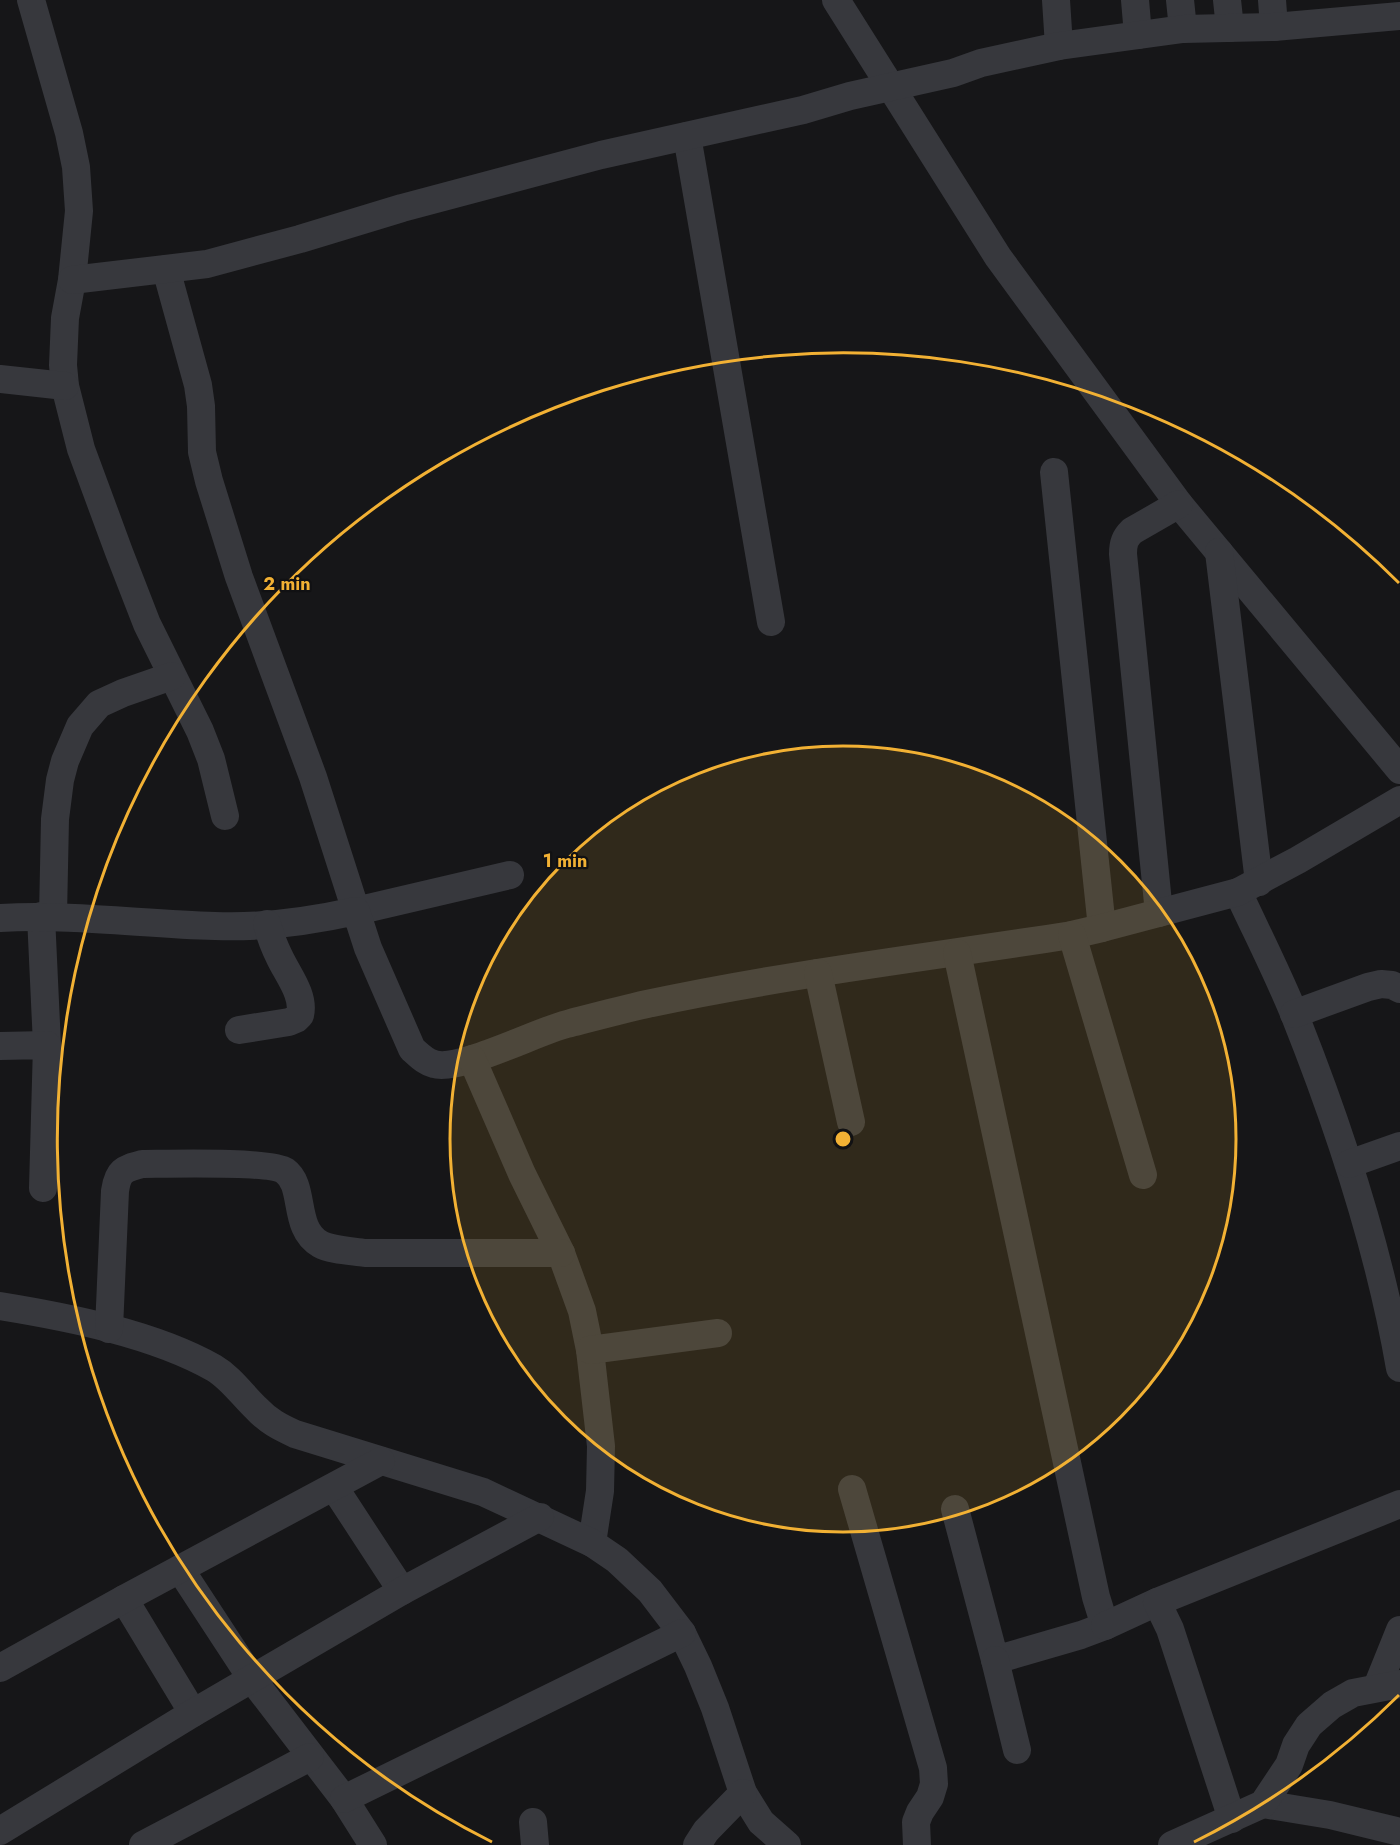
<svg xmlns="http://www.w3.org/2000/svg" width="1400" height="1845" font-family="Jost,sans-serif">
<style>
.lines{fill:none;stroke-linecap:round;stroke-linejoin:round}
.minor{stroke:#37383d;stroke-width:28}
.ring{fill:none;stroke:#f2b134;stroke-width:3}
.centre{fill:#f2b134;stroke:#111113;stroke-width:3}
.ring-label{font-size:18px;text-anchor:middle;font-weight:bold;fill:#f2b134;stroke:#111113;stroke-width:4.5;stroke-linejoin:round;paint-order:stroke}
</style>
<rect width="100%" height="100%" fill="#161618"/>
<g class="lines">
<!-- minor -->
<g class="minor">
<path d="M31 0 69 133 76 167 79 211 72 280 65 318 63 365 65 386 81 449 119 552 147 624 200 731 211 759 225 816"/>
<path d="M836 0 998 257 1179 504 1400 770"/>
<path d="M1056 0 1059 46"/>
<path d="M1135 0 1138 35"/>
<path d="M1180 0 1183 29"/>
<path d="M1227 0 1230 28"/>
<path d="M1272 0 1274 27"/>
<path d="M687 136 771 622"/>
<path d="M166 269 198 385 201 406 202 452 209 481 239 577 313 777 356 911 510 875"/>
<path d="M72 280 207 264 300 239 402 208 601 155 803 110 850 96 953 73 981 63 1059 46 1183 29 1274 27 1400 16"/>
<path d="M0 379 65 386"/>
<path d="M1054 472 1102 928"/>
<path d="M1219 552 1259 882"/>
<path d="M1238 892C1257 933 1278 974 1295 1016 1340 1129 1379 1247 1400 1368"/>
<path d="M1159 913 1123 554C1123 543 1125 538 1132 531L1179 504"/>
<path d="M41 916 47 1045"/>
<path d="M53 916 55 819 60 780 65 761 80 726 99 704 123 693 172 676"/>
<path d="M0 918C72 914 143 924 215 926 263 928 311 921 356 911L368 948 412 1049C419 1055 425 1062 434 1064 459 1072 538 1031 567 1024 594 1017 620 1010 647 1004 787 974 930 957 1072 935L1102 928 1238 892 1298 860 1400 800"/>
<path d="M1072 935 1143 1175"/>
<path d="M818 973 851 1122"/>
<path d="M1294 1014 1368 987 1381 984 1392 985 1400 989"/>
<path d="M239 1030 289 1022 296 1019 300 1015C305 995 287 974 279 956 274 946 270 935 267 924"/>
<path d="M0 1046 47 1045 43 1188"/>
<path d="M472 1059 522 1174 561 1253 582 1311 590 1350 601 1446 600 1491 592 1543"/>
<path d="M1349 1164 1400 1146"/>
<path d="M0 1306C68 1317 154 1334 214 1368 231 1378 243 1396 257 1409 268 1421 280 1427 295 1434L483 1492 592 1543 617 1560 650 1591 682 1633 698 1666 715 1708 743 1793 761 1822 787 1845"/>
<path d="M109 1329 115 1191C118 1171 123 1169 142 1164 165 1164 271 1161 285 1171 306 1186 292 1228 320 1244 330 1250 352 1251 365 1253H561"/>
<path d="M590 1350 718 1333"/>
<path d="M334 1487 402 1591"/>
<path d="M852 1489 933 1768 934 1784 930 1797 920 1812 916 1822 917 1845"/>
<path d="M955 1509 995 1660 1081 1635 1105 1626 1096 1597 957 953"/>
<path d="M180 1569 252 1679 344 1799 373 1845"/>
<path d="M124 1599 193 1713"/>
<path d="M1105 1626 1157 1602"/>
<path d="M995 1660 1017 1750"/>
<path d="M0 1668 124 1599 381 1461"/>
<path d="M1377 1687 1400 1630"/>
<path d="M344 1799 682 1633"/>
<path d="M1263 1804 1330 1815 1400 1832"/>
<path d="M1232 1819 1170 1629 1157 1602 1400 1504"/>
<path d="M533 1822 535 1845"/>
<path d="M0 1831 193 1713 402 1591 540 1517"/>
<path d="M143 1845 310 1757"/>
<path d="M697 1845 706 1831 743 1793"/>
<path d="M1172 1845 1263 1804 1289 1765 1296 1745 1309 1725 1332 1705 1353 1693 1400 1684"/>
</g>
</g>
<!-- distance rings -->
<circle cx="843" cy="1139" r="393" fill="#f2b134" fill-opacity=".12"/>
<g class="ring">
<circle cx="843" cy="1139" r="393"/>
<path d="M1399 1695A786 786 0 0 1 1194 1842M492 1842A786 786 0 1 1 1399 583"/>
</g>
<circle cx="843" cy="1139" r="9" class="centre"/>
<g class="ring-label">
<text x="287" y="590">2 min</text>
<text x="565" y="867">1 min</text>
</g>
</svg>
